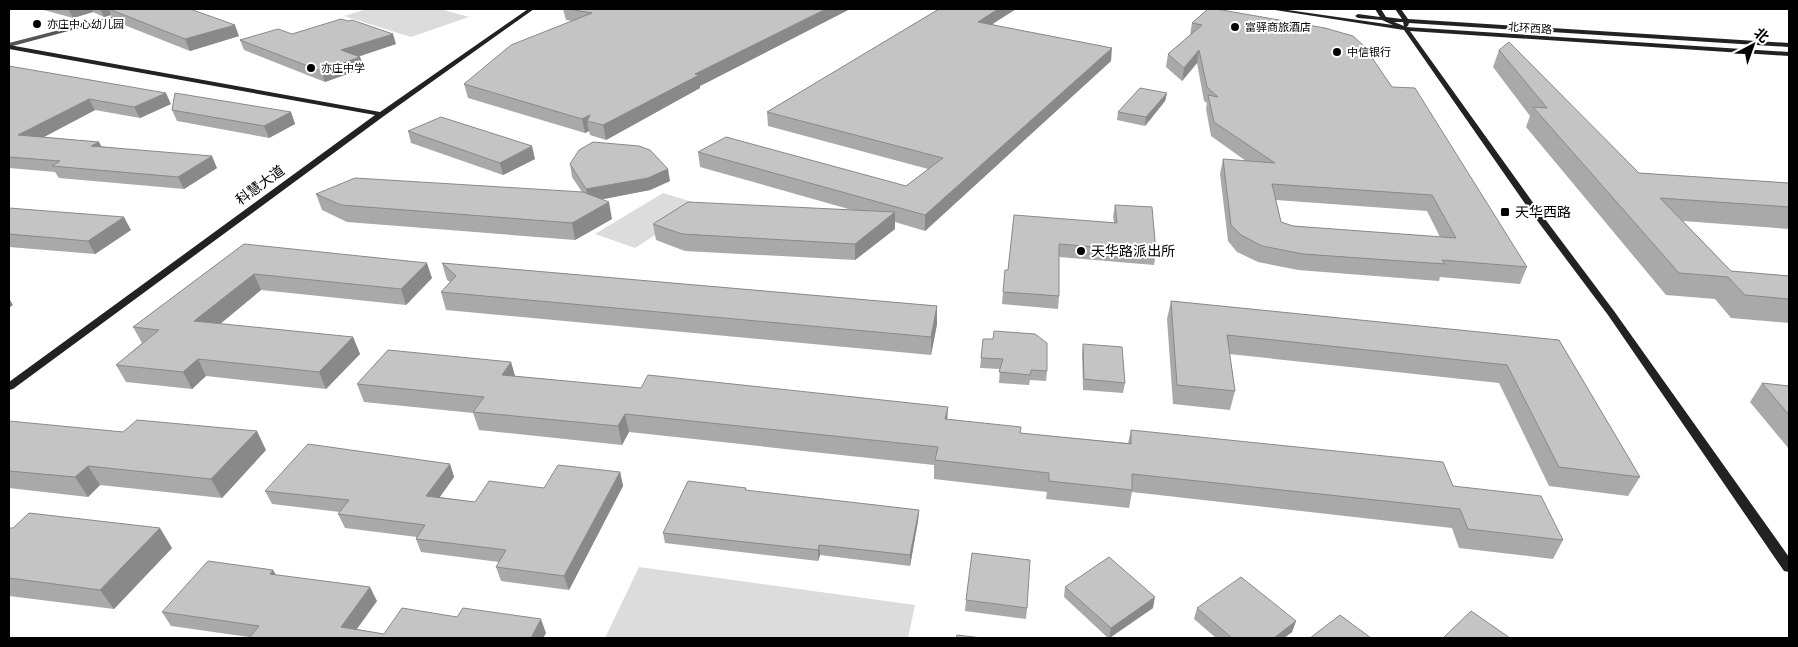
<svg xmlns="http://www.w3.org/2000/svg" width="1798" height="647" font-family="Helvetica,'Noto Sans SC',sans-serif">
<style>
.green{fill:#dcdcdc}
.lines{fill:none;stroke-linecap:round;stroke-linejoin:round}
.street{fill:#555;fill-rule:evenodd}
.secondary{fill:#222;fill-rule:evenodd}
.wall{fill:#a9a9a9;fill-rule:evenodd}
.shaded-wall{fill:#898989}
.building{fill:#c4c4c4;stroke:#898989;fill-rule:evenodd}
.poi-dot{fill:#000;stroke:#fff;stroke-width:2}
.labels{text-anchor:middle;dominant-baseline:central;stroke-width:4;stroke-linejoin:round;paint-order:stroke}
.far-poi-label{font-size:11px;fill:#000;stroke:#fff;text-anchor:start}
.far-street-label{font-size:11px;fill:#000;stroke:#fff}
.street-label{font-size:14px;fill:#000;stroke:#fff}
.poi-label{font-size:14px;fill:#000;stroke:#fff;text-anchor:start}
</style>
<rect width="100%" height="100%" fill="#fff"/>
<!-- green -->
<g class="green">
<path d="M367 9H440L469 17 411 37 344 16Z"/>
<path d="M663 193 702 205 635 248 595 234Z"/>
<path d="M639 567 915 605 908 638H605Z"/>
</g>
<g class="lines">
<!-- street -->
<path class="street" d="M141 9H150L9 47V43Z"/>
<!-- secondary -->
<g class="secondary">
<path d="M528 9H534L384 116 13 389 9 390V382L375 115 9 49V45L380 112Z"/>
<path d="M1268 9H1281L1393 25 1382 20 1358 18 1355 16 1358 14 1380 17 1375 9H1381L1386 17 1402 19 1395 9H1401L1408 19 1789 43V47L1409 23 1408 26 1406 27 1789 52V56L1410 31 1539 211 1614 311 1789 557V572L1784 571 1608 315 1533 215 1404 30ZM1394 22H1403L1404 26Z"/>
</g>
</g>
<!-- wall -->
<g class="wall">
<path d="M40 9H190L239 36 190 51 114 21 111 15 104 17 93 12 73 18Z"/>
<path d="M563 9H850L700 86V88L606 140 590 135 589 131 585 133 468 98 464 84 572 21 566 20Z"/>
<path d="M939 9H1016L992 24 1111 61 925 231 895 222V229L855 260 685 251 656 240 653 224 852 210 700 167 698 152 906 186 928 169 768 126 767 112Z"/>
<path d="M1208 9 1392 87 1527 267 1520 284 1440 277 1439 281 1298 270 1258 262 1237 252 1228 241 1220 174 1223 159 1246 161 1211 136 1206 109 1207 103 1204 101 1197 63 1182 81 1166 67 1168 54 1190 35 1192 23ZM1276 200 1427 211 1440 237 1293 226 1281 222Z"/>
<path d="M292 34 396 44 358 57H360L364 68 325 82 244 50 240 40Z"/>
<path d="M1499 50 1639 173 1789 183V229L1683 221 1731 271 1789 276V323L1731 318 1715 299 1666 295 1526 127 1530 116 1493 67Z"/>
<path d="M9 66 171 104 140 118 95 110 44 137 99 142 101 146 217 168 184 189 59 178 55 172 9 168Z"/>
<path d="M1167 93 1165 101 1145 126 1117 120 1118 112Z"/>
<path d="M172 110 291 112 295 124 269 138 177 121Z"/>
<path d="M408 131 535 159 503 175 411 143Z"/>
<path d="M570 164 670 181 650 190 601 199 612 219 575 240 347 222 322 210 316 194 582 192 572 177Z"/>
<path d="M1115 205 1156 252 1154 265 1059 257V296L1058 309 1002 304 1003 292 1008 270 1014 215 1114 223 1113 217Z"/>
<path d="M9 208 131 230 95 254 9 247Z"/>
<path d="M244 244 432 278 406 305 261 290 220 324 353 337 360 354 326 389 206 376 192 389 126 382 116 365 142 343 133 327Z"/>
<path d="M442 263 937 306V324L931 355 446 310 441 292 450 282 447 280Z"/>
<path d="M1171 301 1559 340 1640 477 1628 496 1549 486 1499 383 1229 354 1235 391 1230 410 1173 404 1167 319Z"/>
<path d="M983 339 1047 371 1046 381 1030 380 1029 385 999 383 1000 369 980 368Z"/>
<path d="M1083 344 1125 383 1123 393 1083 390 1082 354Z"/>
<path d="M511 362 515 376 948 419 1020 433 1128 443 1131 430 1453 486 1563 540 1553 559 1459 548 1452 528 1132 492 1129 508 1046 499 1047 492 934 479V465L629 432 622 445 479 430 473 413 364 402 357 384Z"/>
<path d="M1762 383 1789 386V449L1750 402Z"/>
<path d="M9 422 266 450 222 498 100 485 88 497 9 488Z"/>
<path d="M450 464 454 477 440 497 475 502 620 472 623 486 569 590 501 581 496 567 499 562 421 552 416 539 417 537 345 528 338 514 340 512 272 504 265 491Z"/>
<path d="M747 491 919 510 918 521 910 566 820 555 818 561 665 543 663 533Z"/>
<path d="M9 528 172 548 114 609 9 596Z"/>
<path d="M273 570 276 575 377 601 357 629 384 634 546 633 543 638H249V637L171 626 162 612Z"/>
<path d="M1065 587 1153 608 1110 638H1108L1064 597Z"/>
<path d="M966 600 1027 608 1026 619 965 611Z"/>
<path d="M1197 608 1296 621 1292 632 1284 638H1216L1194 619Z"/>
</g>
<!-- shaded-wall -->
<g class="shaded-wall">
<path d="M68 9H92L93 12 73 18Z"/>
<path d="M100 9H134H109L111 15 104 17Z"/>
<path d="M826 9H850L700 86V88L606 140 603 125 695 74Z"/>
<path d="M998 9H1016L977 34 978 22Z"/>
<path d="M235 25 239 36 190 51 185 39Z"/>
<path d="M393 34 396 44 344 61 341 50Z"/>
<path d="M1112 48 1111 61 925 231V215Z"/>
<path d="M1199 50 1197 63 1182 81 1184 68Z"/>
<path d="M360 57 364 68 325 82 321 71Z"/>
<path d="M166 93 171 104 140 118 134 107Z"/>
<path d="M1167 93 1165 101 1145 126 1146 117Z"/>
<path d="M89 99 95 110 25 147 18 135Z"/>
<path d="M291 112 295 124 269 138 264 126Z"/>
<path d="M590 115 587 121 589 131 585 133 582 119Z"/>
<path d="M99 142 105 154 91 146Z"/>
<path d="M532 146 535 159 503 175 500 163Z"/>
<path d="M212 156 217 168 184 189 178 177Z"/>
<path d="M668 169 670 181 650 190 589 202 586 189Z"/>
<path d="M609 202 612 219 575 240 572 223Z"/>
<path d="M895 212V229L855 260V244Z"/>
<path d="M124 217 131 230 95 254 88 241Z"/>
<path d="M427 263 432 278 406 305 401 289Z"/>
<path d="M254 274 261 290 203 338 194 321Z"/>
<path d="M9 298 13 305 9 308Z"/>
<path d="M937 306V324L931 355V337Z"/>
<path d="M353 337 360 354 326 389 319 372Z"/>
<path d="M198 359 206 376 192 389 183 372Z"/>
<path d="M511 362 516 380 502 375Z"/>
<path d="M948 407 947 425 945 419Z"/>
<path d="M625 414 629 432 622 445 618 426Z"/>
<path d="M257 431 266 450 222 498 211 479Z"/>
<path d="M450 464 454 477 431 509 426 496Z"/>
<path d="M88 466 100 485 88 497 75 477Z"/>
<path d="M620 472 623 486 569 590 564 576Z"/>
<path d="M919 510 918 521 910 566V555Z"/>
<path d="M160 528 172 548 114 609 100 590Z"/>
<path d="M819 545 820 555 818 561V550Z"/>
<path d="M273 570 281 584 270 574Z"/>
<path d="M370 587 377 601 350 638 341 627Z"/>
<path d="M1155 597 1153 608 1109 638 1111 628Z"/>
<path d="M541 619 546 633 543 638H531Z"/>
<path d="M1296 621 1292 632 1284 638H1274Z"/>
</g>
<!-- building -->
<g class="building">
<path d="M109 9H190L235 25 185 39Z"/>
<path d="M568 9H826L695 74 699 75 603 125 587 121 590 115 582 119 464 84 511 45 592 13Z"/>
<path d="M939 9H998L978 22 1112 48 925 215 698 152 726 137 906 186 943 158 767 112Z"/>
<path d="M1208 9H1216L1325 28 1353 36 1364 46 1392 87 1415 88 1527 267 1442 260 1445 264 1303 254 1262 246 1241 235 1231 225 1223 159 1275 163 1214 122 1208 95 1218 97 1207 87 1199 50 1184 68 1168 54 1202 25 1192 23ZM1272 184 1432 195 1456 238 1293 226 1281 222Z"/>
<path d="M341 19 348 21 352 20 393 34 341 50 360 57 321 71 240 40 278 29 292 34Z"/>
<path d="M1509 42 1639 173 1789 183V207L1660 198 1731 271 1789 276V299L1745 295 1728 277 1679 273 1533 107 1547 108 1499 50Z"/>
<path d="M9 66 166 93 134 107 89 99 18 135 99 142 91 146 212 156 178 177 52 166 60 161 9 157Z"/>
<path d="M1140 88 1167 93 1146 117 1118 112Z"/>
<path d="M175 93 291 112 264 126 172 110Z"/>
<path d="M441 117 532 146 500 163 408 131Z"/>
<path d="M593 142 639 146 650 150 668 169 648 178 586 189 570 164 579 150Z"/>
<path d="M355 178 583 192 609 202 572 223 341 205 316 194Z"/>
<path d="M688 202 895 212 855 244 682 234 653 224Z"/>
<path d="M1115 205 1152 207 1156 252 1059 244V296L1003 292 1005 270H1008L1014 215 1117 223Z"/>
<path d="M9 208 124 217 88 241 9 234Z"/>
<path d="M244 244 427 263 401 289 254 274 194 321 353 337 319 372 198 359 183 372 116 365 159 330 133 327Z"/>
<path d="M442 263 937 306 931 337 441 292 456 276Z"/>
<path d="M1171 301 1559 340 1640 477 1559 467 1507 365 1227 335 1235 391 1177 385Z"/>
<path d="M994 331 1035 334 1047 343V371L1031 370 1030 375 999 372 1003 359 981 358 983 339H993Z"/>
<path d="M1083 344 1122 347 1125 383 1084 379Z"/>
<path d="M388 350 511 362 502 375 641 388 648 375 948 407 945 419 1021 427 1020 433 1131 444V430L1443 462 1453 486 1541 496 1563 540 1468 529 1460 509 1132 474V490L1049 481V473L935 460 938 447 625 414 618 426 473 412 484 397 357 384Z"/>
<path d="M1762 383 1789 386V415Z"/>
<path d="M137 420 257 431 211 479 88 466 75 477 9 471V421L123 432Z"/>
<path d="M308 444 450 464 426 496 475 502 489 481 544 488 558 465 620 472 564 576 496 567 506 550 416 539 425 525 338 514 349 500 265 491Z"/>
<path d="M688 481 746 488 745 490 919 510 910 555 819 545 818 550 663 533Z"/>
<path d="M29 513 160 528 100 590 9 578V528H13Z"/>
<path d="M972 553 1030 560 1027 608 966 600Z"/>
<path d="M1109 557 1155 597 1111 628 1065 587Z"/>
<path d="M208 561 273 570 270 574 370 587 341 627 384 634 402 608 457 617 463 608 541 619 531 638H249L259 626 162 612Z"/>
<path d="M1241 577 1296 621 1274 638H1232L1197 608Z"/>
<path d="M1471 611 1510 638H1443Z"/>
<path d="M1340 615 1371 638H1310Z"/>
<path d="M957 635 982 638H956Z"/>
</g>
<!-- markers -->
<g class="poi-dot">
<circle cx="37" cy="24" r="5"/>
<circle cx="1235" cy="27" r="5"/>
<circle cx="1337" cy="52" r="5"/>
<circle cx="311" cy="68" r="5"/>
<rect x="1500" y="207" width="10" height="10" rx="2.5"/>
<circle cx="1081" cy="251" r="5"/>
</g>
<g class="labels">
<!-- far-poi labels -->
<g class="far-poi-label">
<text x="47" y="24">亦庄中心幼儿园</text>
<text x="1245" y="27">富驿商旅酒店</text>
<text x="1347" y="52">中信银行</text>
<text x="321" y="68">亦庄中学</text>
</g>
<!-- far-street labels -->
<g class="far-street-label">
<text transform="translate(1530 28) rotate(4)">北环西路</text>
</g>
<!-- street labels -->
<g class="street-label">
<text transform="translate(260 185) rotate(-36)">科慧大道</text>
</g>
<!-- poi labels -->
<g class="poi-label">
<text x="1515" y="212">天华西路</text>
<text x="1091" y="251">天华路派出所</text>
</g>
</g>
<!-- border -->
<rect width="1798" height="647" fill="none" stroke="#000000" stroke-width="20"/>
<!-- north arrow -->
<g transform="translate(1753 45) rotate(41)" stroke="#ffffff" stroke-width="4" paint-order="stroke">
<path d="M0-4L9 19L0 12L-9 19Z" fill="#000000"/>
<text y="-8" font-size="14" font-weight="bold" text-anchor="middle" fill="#000000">北</text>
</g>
</svg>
